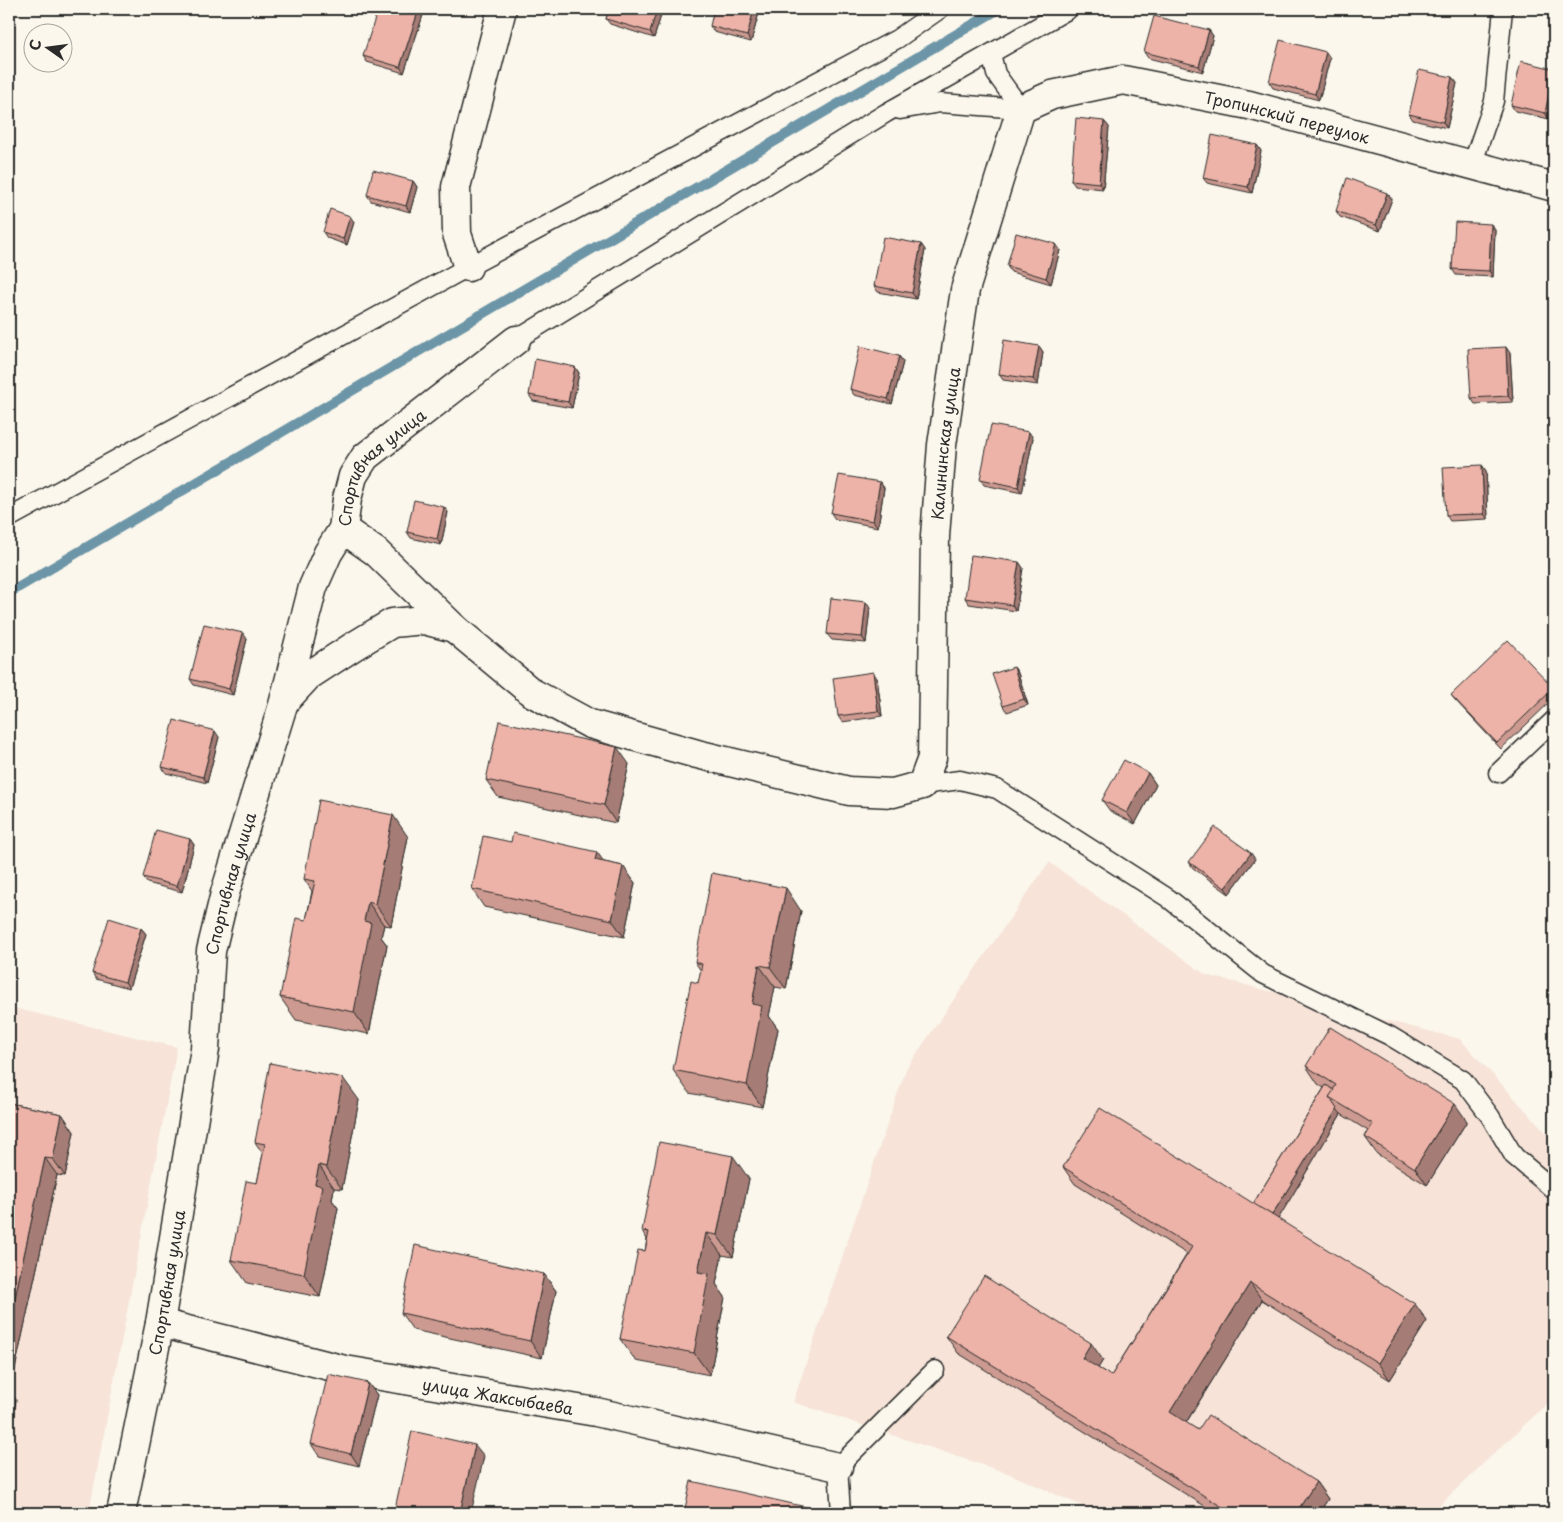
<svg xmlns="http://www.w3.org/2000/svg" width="1563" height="1522" font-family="'Playpen Sans',sans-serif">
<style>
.built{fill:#f7e3d8}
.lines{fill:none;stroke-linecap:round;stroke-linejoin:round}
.stream{stroke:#6c95a7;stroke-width:10}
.service-casing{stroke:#2b2b2b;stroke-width:21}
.minor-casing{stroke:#2b2b2b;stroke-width:31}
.service{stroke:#fbf7ec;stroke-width:18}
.minor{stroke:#fbf7ec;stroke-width:28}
.wall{fill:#cc9a90;stroke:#2b2b2b}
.shaded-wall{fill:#a67d76;stroke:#2b2b2b}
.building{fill:#edb3a8;stroke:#2b2b2b}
.labels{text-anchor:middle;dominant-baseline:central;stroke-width:4;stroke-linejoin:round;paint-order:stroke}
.street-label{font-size:16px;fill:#2b2b2b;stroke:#fbf7ec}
</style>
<rect width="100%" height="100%" fill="#fbf7ec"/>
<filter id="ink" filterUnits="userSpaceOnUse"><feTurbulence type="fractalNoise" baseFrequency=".02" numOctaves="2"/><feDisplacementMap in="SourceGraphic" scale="10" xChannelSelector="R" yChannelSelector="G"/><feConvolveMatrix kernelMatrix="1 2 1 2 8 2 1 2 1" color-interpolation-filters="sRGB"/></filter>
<g filter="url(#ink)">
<!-- built -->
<g class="built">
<path d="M1049 862 1206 975 1460 1039 1554 1141V1397L1431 1513H1098L1010 1474 793 1402 906 1069Z"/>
<path d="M9 1007 177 1047 89 1513H9Z"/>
</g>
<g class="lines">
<!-- stream -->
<path class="stream" d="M9 593 999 9"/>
<defs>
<g id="service">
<path d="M991 54 996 74 1021 109"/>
<path d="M900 110 940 103 1021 109"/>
<path d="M1472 165 1494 101 1503 9"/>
<path d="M516 340 886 113 1069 9"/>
<path d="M9 518 468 267 897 39 940 9"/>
<path d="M1498 773 1554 720"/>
<path d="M922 785 960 780 997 789 1168 898 1263 974 1390 1036 1463 1080 1490 1116 1514 1156 1554 1190"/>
<path d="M841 1513 838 1467 935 1370"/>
</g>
<g id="minor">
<path d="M468 267 457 234 456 187 502 9"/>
<path id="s1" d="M343 529 376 552 454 628 531 692 590 724 697 754 849 791 893 793 922 785 932 758 935 536 942 445 965 290 1021 109 1052 95 1123 80 1249 105 1554 187"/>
<path d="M285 701 308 676 354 646 392 623 424 620 454 628"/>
<path id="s2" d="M160 1323 345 1370 596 1412 838 1467"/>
<path id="s3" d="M121 1513 160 1323 205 1049 211 951 225 893 283 705 313 587 328 553 343 529 347 499 353 476 365 457 516 340"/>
</g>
</defs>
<!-- service casing -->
<use href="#service" class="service-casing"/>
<!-- minor casing -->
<use href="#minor" class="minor-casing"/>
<!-- service -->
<use href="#service" class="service"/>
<!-- minor -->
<use href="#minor" class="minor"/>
</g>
<!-- wall -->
<g class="wall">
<path d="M609 9H663L654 38 610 24 606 19Z"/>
<path d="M760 9 751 42 714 32 710 26Z"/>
<path d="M423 15 404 73 367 62 363 56Z"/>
<path d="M1209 30 1213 36 1203 72 1148 58 1144 52Z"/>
<path d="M1330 58 1319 100 1273 88 1269 82Z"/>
<path d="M1554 69V95L1549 119 1515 111 1511 105Z"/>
<path d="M1452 77 1457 83 1447 128 1413 120 1409 114Z"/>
<path d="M1104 121 1109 127 1103 189 1075 186 1071 180Z"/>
<path d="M1257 145 1261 151 1252 193 1207 183 1203 178Z"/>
<path d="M413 181 417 187 410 212 371 201 367 195Z"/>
<path d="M1387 193 1392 199 1380 231 1340 217 1336 211Z"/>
<path d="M354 222 347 245 327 238 323 232Z"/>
<path d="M1495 230 1493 277 1456 275 1452 269Z"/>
<path d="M921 244 925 250 916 299 878 292 874 286Z"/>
<path d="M1056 244 1060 250 1051 284 1011 272 1007 266Z"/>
<path d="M1039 346 1043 352 1038 385 1003 380 999 374Z"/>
<path d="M1510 353 1513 402 1475 404 1471 398Z"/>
<path d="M899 356 903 362 892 404 854 395 850 389Z"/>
<path d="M575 367 579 373 572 408 533 401 529 395Z"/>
<path d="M1033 438 1022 493 984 485 980 479Z"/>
<path d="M1482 465 1486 471 1488 519 1450 521 1446 515Z"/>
<path d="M880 482 884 488 878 527 835 519 831 513Z"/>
<path d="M448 512 441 545 411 538 407 532Z"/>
<path d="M1019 562 1023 568 1016 611 969 604 965 598Z"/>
<path d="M870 608 866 643 832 640 827 634Z"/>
<path d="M247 639 233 695 194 685 190 679Z"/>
<path d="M1014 667 1018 673 1028 705 1007 712 1003 706Z"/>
<path d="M877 678 882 716 842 722 838 716Z"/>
<path d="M1554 688V698L1501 749 1455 700 1451 695Z"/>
<path d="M219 737 207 783 166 773 162 767Z"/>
<path d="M629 764 616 823 498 797 486 780Z"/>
<path d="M1148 773 1156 785 1135 824 1110 811 1102 800Z"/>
<path d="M408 837 391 926 384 925 381 937 387 945 369 1034 296 1020 280 997 306 920 312 891 304 879Z"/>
<path d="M190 839 194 845 182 892 147 883 143 877Z"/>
<path d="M511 842 623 866 635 883 624 937 484 907 472 889Z"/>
<path d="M1255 859 1229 894 1193 868 1189 862Z"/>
<path d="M801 911 786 989 775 987 769 1016 778 1029 762 1107 689 1093 673 1070 698 983 701 971 695 962Z"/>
<path d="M141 928 146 934 129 988 96 979 92 973Z"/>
<path d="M1306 1066 1467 1121 1427 1185 1377 1154 1365 1137 1368 1131 1341 1114 1278 1219 1427 1321 1390 1380 1262 1300 1186 1423 1198 1430 1316 1482 1328 1499 1319 1513H1216L958 1353 946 1336 1103 1360 1098 1368 1111 1376 1187 1254 1075 1184 1063 1167 1253 1204 1324 1088 1318 1084Z"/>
<path d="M359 1100 342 1189 334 1188 332 1200 338 1208 320 1297 247 1283 231 1260 257 1183 263 1154 255 1142Z"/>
<path d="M9 1103 62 1114 74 1132 65 1176 57 1175 10 1392 16 1400 9 1432Z"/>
<path d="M749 1179 733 1257 722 1255 716 1284 725 1297 710 1375 636 1361 620 1339 645 1251 647 1239 642 1231Z"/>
<path d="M544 1274 556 1291 542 1358 413 1330 401 1313Z"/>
<path d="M368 1383 377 1395 359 1466 319 1456 311 1444Z"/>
</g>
<!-- shaded-wall -->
<g class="shaded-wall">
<path d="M419 9 423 15 404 73 400 67Z"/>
<path d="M657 9H663L654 38 650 32Z"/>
<path d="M754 9H760L751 42 747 36Z"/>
<path d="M1209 30 1213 36 1203 72 1199 66Z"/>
<path d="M1326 52 1330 58 1319 100 1315 94Z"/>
<path d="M1554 71V95L1549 119 1545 113Z"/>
<path d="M1452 77 1457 83 1447 128 1443 122Z"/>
<path d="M1104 121 1109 127 1103 189 1099 183Z"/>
<path d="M1257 145 1261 151 1252 193 1248 187Z"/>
<path d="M413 181 417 187 410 212 406 206Z"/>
<path d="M1387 193 1392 199 1380 231 1376 225Z"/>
<path d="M350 216 354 222 347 245 343 239Z"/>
<path d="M1491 224 1495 230 1493 277 1489 271Z"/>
<path d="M921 244 925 250 916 299 912 293Z"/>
<path d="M1056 244 1060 250 1051 284 1046 278Z"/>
<path d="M1039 346 1043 352 1038 385 1033 379Z"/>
<path d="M1506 347 1510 353 1513 402 1508 396Z"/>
<path d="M899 356 903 362 892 404 888 399Z"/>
<path d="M575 367 579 373 572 408 568 402Z"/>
<path d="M1029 432 1033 438 1022 493 1018 487Z"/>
<path d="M1482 465 1486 471 1488 519 1484 514Z"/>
<path d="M880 482 884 488 878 527 873 521Z"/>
<path d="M444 507 448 512 441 545 437 539Z"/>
<path d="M1019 562 1023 568 1016 611 1012 605Z"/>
<path d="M866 602 870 608 866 643 862 637Z"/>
<path d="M243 633 247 639 233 695 229 689Z"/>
<path d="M1014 667 1018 673 1028 705 1024 699Z"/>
<path d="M873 672 877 678 882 716 878 711Z"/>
<path d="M215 731 219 737 207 783 203 777Z"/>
<path d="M617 747 629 764 616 823 604 805Z"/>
<path d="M1148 773 1156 785 1135 824 1127 813Z"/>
<path d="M393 815 408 837 391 926 375 904Z"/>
<path d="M190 839 194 845 182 892 177 886Z"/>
<path d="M597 852 609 869 595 860Z"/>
<path d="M1251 853 1255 859 1229 894 1225 888Z"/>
<path d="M623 866 635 883 624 937 612 920Z"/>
<path d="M786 888 801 911 786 989 770 967Z"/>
<path d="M368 902 384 925 381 937 387 945 369 1034 354 1012 364 921Z"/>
<path d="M141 928 146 934 129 988 125 982Z"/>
<path d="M759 965 775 987 769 1016 778 1029 762 1107 747 1085 752 1004Z"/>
<path d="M343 1078 359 1100 342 1189 326 1167Z"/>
<path d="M1455 1104 1467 1121 1427 1185 1415 1168Z"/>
<path d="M1337 1109 1341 1114 1274 1226 1269 1220Z"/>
<path d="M62 1114 74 1132 65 1176 53 1159Z"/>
<path d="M733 1156 749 1179 733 1257 717 1235Z"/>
<path d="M45 1158 57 1175 10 1392 16 1400 9 1432V1325Z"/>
<path d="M319 1165 334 1188 332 1200 338 1208 320 1297 304 1274 315 1184Z"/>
<path d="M706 1233 722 1255 716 1284 725 1297 710 1375 694 1353 698 1272Z"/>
<path d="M544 1274 556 1291 542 1358 530 1341Z"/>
<path d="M1250 1283 1262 1300 1182 1429 1170 1412Z"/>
<path d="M1415 1304 1427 1321 1390 1380 1378 1363Z"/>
<path d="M1091 1343 1103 1360 1094 1375 1082 1358Z"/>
<path d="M368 1383 377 1395 359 1466 351 1454Z"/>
<path d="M475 1445 484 1456 471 1513H460Z"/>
<path d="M1316 1482 1328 1499 1319 1513H1296Z"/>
</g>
<!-- building -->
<g class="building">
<path d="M378 9H419L400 67 363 56Z"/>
<path d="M609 9H657L650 32 606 19Z"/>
<path d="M714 9H754L747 36 710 26Z"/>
<path d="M1154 16 1209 30 1199 66 1144 52Z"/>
<path d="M1280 40 1326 52 1315 94 1269 82Z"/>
<path d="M1521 61 1554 69 1545 113 1511 105Z"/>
<path d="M1419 70 1452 77 1443 122 1409 114Z"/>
<path d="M1076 118 1104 121 1099 183 1071 180Z"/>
<path d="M1212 135 1257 145 1248 187 1203 178Z"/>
<path d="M373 170 413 181 406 206 367 195Z"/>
<path d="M1347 178 1387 193 1376 225 1336 211Z"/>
<path d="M330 209 350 216 343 239 323 232Z"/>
<path d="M1455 222 1491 224 1489 271 1452 269Z"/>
<path d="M1016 233 1056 244 1046 278 1007 266Z"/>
<path d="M883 237 921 244 912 293 874 286Z"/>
<path d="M1004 340 1039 346 1033 379 999 374Z"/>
<path d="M860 346 899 356 888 399 850 389Z"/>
<path d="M1506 347 1508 396 1471 398 1468 349Z"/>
<path d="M535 359 575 367 568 402 529 395Z"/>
<path d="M991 425 1029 432 1018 487 980 479Z"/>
<path d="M1482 465 1484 514 1446 515 1443 467Z"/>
<path d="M839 475 880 482 873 521 831 513Z"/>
<path d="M414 500 444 507 437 539 407 532Z"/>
<path d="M971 555 1019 562 1012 605 965 598Z"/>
<path d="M831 598 866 602 862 637 827 634Z"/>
<path d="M204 624 243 633 229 689 190 679Z"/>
<path d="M1508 640 1554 688 1497 743 1451 695Z"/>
<path d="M1014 667 1024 699 1003 706 992 674Z"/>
<path d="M873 672 878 711 838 716 833 678Z"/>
<path d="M174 720 215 731 203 777 162 767Z"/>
<path d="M499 721 617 747 604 805 486 780Z"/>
<path d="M1124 760 1148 773 1127 813 1102 800Z"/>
<path d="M319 800 393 815 375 904 368 902 364 921 371 923 354 1012 280 997 296 918 306 920 315 881 304 879Z"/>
<path d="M1215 827 1251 853 1225 888 1189 862Z"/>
<path d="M156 830 190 839 177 886 143 877Z"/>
<path d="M513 833 597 852 595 860 623 866 612 920 472 889 483 836 511 842Z"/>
<path d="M712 873 786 888 770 967 759 965 752 1004 762 1006 747 1085 673 1070 691 981 698 983 702 964 695 962Z"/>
<path d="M109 918 141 928 125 982 92 973Z"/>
<path d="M1330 1027 1455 1104 1415 1168 1365 1137 1373 1124 1329 1097 1336 1085 1306 1066Z"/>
<path d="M270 1063 343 1078 326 1167 319 1165 315 1184 322 1186 304 1274 231 1260 246 1181 257 1183 265 1144 255 1142Z"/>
<path d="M1326 1085 1334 1090 1329 1097 1337 1109 1272 1215 1253 1204Z"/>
<path d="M9 1103 62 1114 53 1159 45 1158 9 1325Z"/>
<path d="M1100 1108 1415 1304 1378 1363 1250 1283 1170 1412 1198 1430 1208 1415 1316 1482 1296 1513H1232L946 1336 984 1276 1091 1343 1082 1358 1111 1376 1192 1247 1063 1167Z"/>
<path d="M659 1142 733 1156 717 1235 706 1233 698 1272 709 1274 694 1353 620 1339 638 1250 645 1251 649 1232 642 1231Z"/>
<path d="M415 1245 544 1274 530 1341 401 1313Z"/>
<path d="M328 1374 368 1383 351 1454 311 1444Z"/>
<path d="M412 1431 475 1445 460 1513H394Z"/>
<path d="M691 1481 815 1509V1513H684Z"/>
</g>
</g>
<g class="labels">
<!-- street labels -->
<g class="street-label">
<text stroke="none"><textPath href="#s1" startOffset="1621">Тропинский переулок</textPath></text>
<text stroke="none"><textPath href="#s1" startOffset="1002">Калининская улица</textPath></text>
<text stroke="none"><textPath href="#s3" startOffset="1090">Спортивная улица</textPath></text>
<text stroke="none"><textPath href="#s3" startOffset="640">Спортивная улица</textPath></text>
<text stroke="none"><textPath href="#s3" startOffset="235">Спортивная улица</textPath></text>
<text stroke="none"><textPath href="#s2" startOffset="346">улица Жаксыбаева</textPath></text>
</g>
</g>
<!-- margin -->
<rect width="1563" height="1522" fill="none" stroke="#fbf7ec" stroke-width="30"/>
<rect x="15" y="15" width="1533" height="1492" fill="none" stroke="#2b2b2b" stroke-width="2" filter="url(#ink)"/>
<!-- north arrow -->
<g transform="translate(48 48) rotate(284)"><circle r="24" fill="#fbf7ec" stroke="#a8a59f"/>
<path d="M0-4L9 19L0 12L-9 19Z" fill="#2b2b2b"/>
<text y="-8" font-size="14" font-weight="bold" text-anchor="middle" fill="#2b2b2b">С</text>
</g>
</svg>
